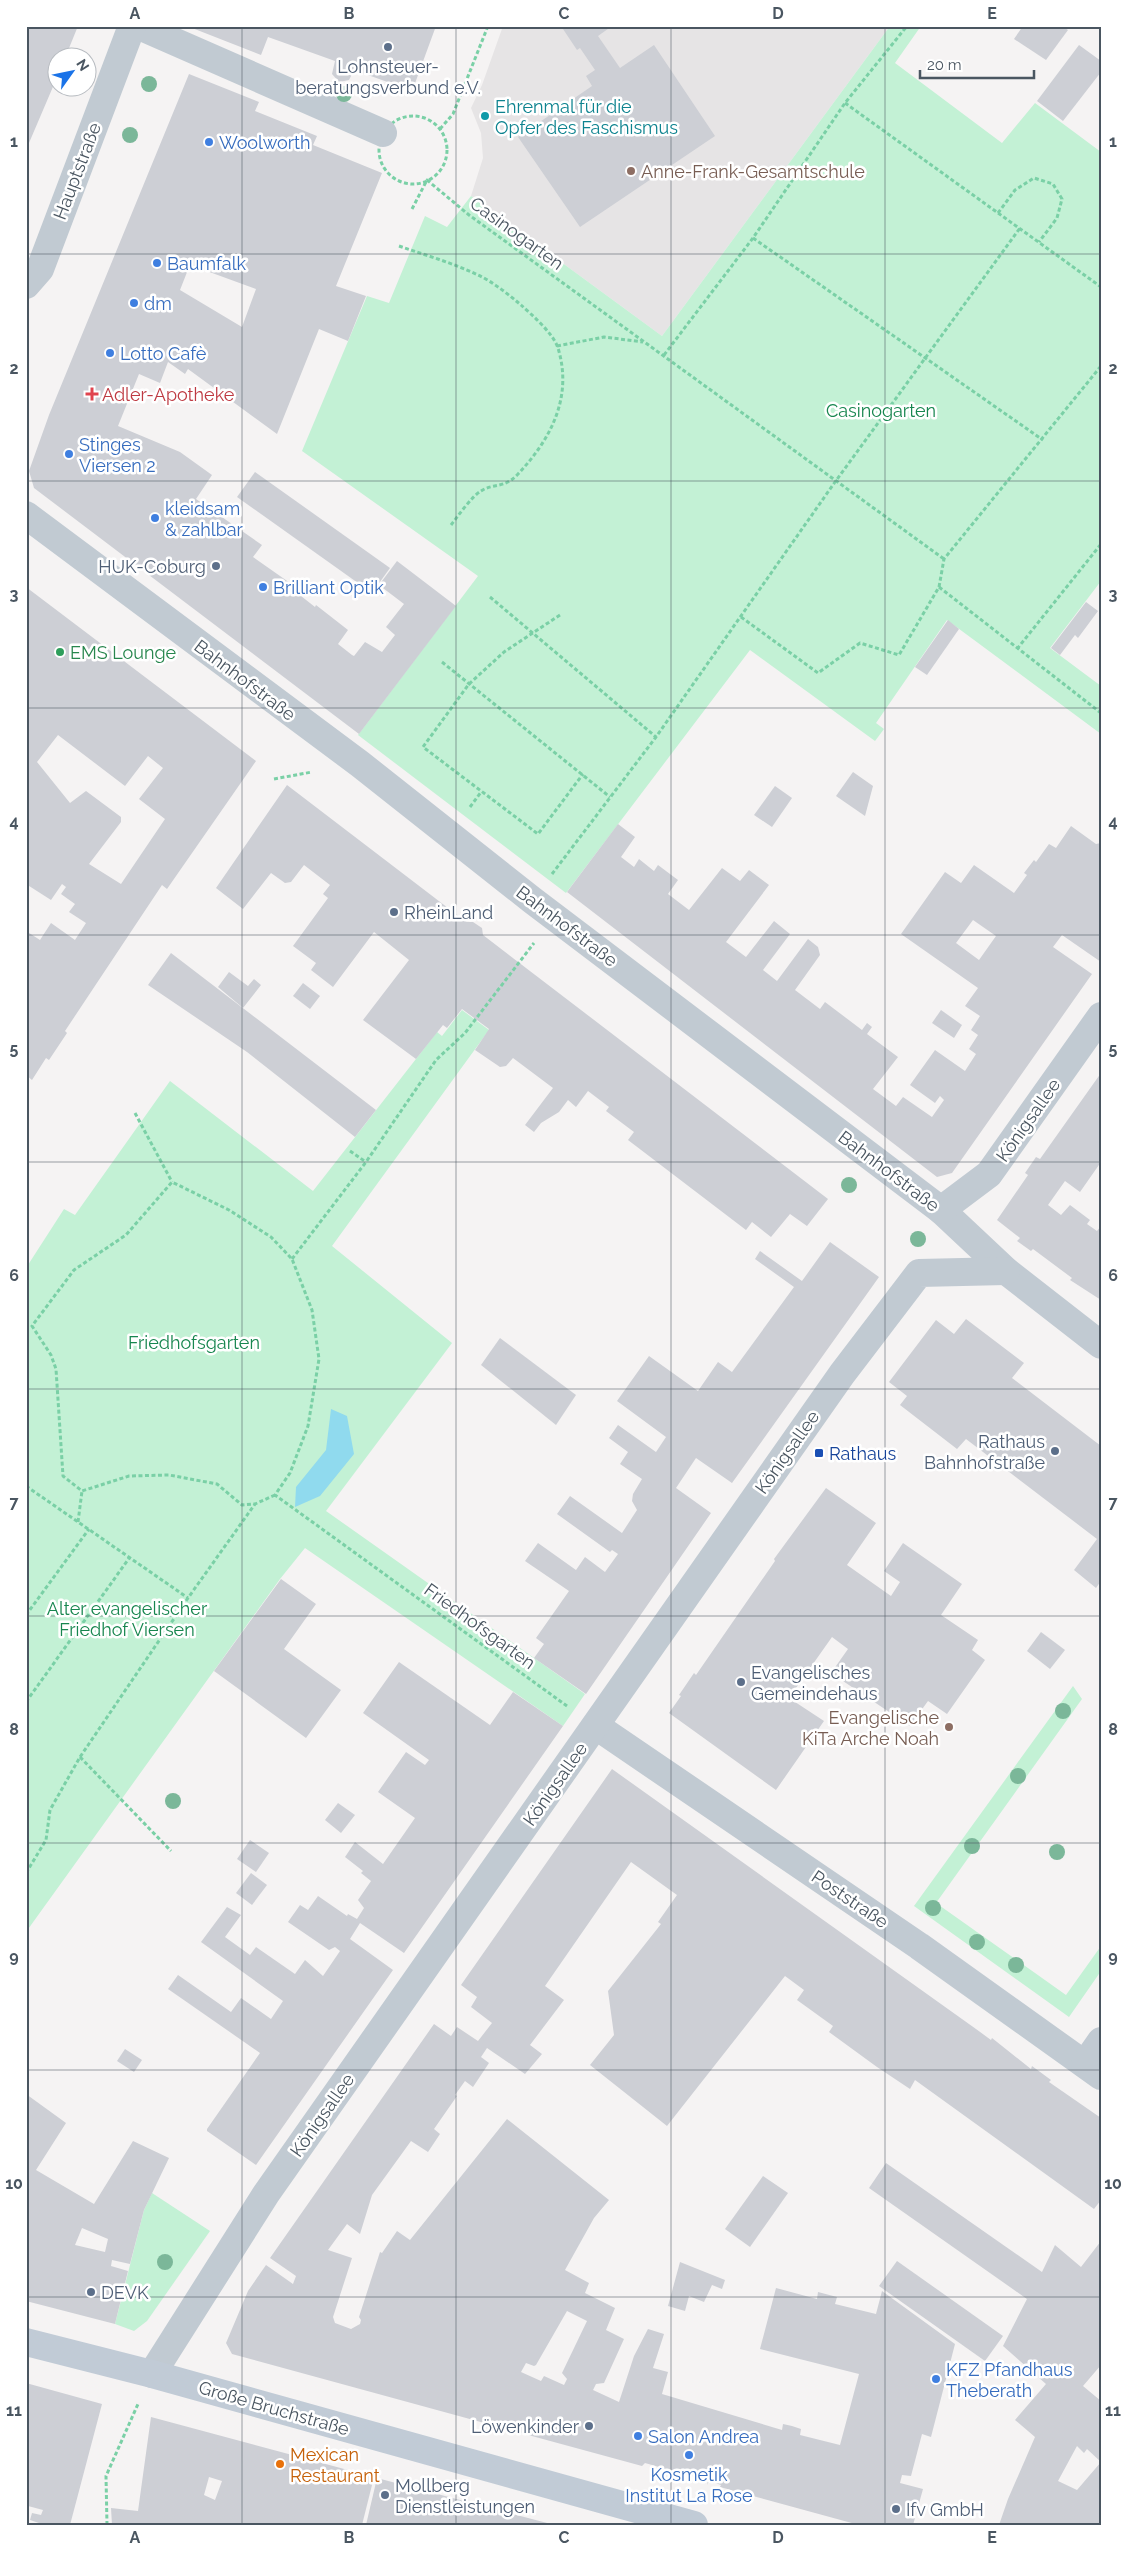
<svg xmlns="http://www.w3.org/2000/svg" width="1127" height="2551" font-family="Raleway,sans-serif">
<style>
.education{fill:#e6e4e5}
.green{fill:#c3f1d5}
.water{fill:#90daee}
.building{fill:#cdcfd5;fill-rule:evenodd}
.lines{fill:none;stroke-linecap:round;stroke-linejoin:round}
.path{stroke:#7ad0a6;stroke-width:3;stroke-dasharray:4 2.5;stroke-linecap:butt}
.street{stroke:#c1cad2;stroke-width:28}
.secondary{stroke:#c1cbd6;stroke-width:28}
.tree{fill:#7bb799}
.grid{fill:none;stroke:#4a5661;stroke-width:1;stroke-opacity:0.55}
.service-dot{fill:#5c6f8a;stroke:#fff;stroke-width:2}
.culture-dot{fill:#0f9aa8;stroke:#fff;stroke-width:2}
.shop-dot{fill:#3f7fe0;stroke:#fff;stroke-width:2}
.education-dot{fill:#8d6e63;stroke:#fff;stroke-width:2}
.health-dot{fill:#e0444e;stroke:#fff;stroke-width:2}
.leisure-dot{fill:#2e9e5b;stroke:#fff;stroke-width:2}
.transit-dot{fill:#1a4fb4;stroke:#fff;stroke-width:2}
.food-dot{fill:#e8710a;stroke:#fff;stroke-width:2}
.labels{text-anchor:middle;dominant-baseline:central;stroke-width:5;stroke-linejoin:round;paint-order:stroke}
.service-label{font-size:18px;fill:#4e5e75;stroke:#fff;text-anchor:start}
.culture-label{font-size:18px;fill:#0d838f;stroke:#fff;text-anchor:start}
.shop-label{font-size:18px;fill:#366cbe;stroke:#fff;text-anchor:start}
.street-label{font-size:18px;fill:#4a5661;stroke:#fff}
.education-label{font-size:18px;fill:#785e54;stroke:#fff;text-anchor:start}
.health-label{font-size:18px;fill:#be3a42;stroke:#fff;text-anchor:start}
.park-label{font-size:18px;fill:#17864f;stroke:#fff}
.leisure-label{font-size:18px;fill:#27864d;stroke:#fff;text-anchor:start}
.transit-label{font-size:18px;fill:#164399;stroke:#fff;text-anchor:start}
.food-label{font-size:18px;fill:#c56008;stroke:#fff;text-anchor:start}
.neatline{fill:none;stroke:#4a5661;stroke-width:2}
.grid-label{font-size:16px;text-anchor:middle;font-weight:bold;fill:#4a5661}
</style>
<rect width="100%" height="100%" fill="#f5f3f3"/>
<!-- education -->
<path class="education" d="M503 26H890L662 336 471 196 483 158 481 133 471 108 482 85Z"/>
<!-- green -->
<g class="green">
<path d="M890 26H921L895 63 1002 143 1035 103 1101 152V581L1050 648 1101 686V734L947 620 876 723 884 729 875 741 750 650 566 893 358 735 478 576 302 451 367 296 389 303 425 216 447 227 471 196 662 336Z"/>
<path d="M462 1010 489 1030 332 1246 452 1343 326 1511 585 1694 563 1726 305 1548 280 1579 26 1932V1268L64 1209 75 1215 170 1081 313 1191 437 1032 442 1036Z"/>
<path d="M1073 1686 1082 1699 936 1903 1066 1995 1101 1946V1971L1069 2017 914 1906Z"/>
<path d="M152 2193 210 2231 147 2321 134 2331 115 2324 144 2210Z"/>
</g>
<!-- water -->
<path class="water" d="M331 1409 347 1416 354 1454 320 1496 295 1507 296 1487 326 1450Z"/>
<!-- building -->
<g class="building">
<path d="M26 26H78L65 58H58V75L26 150Z"/>
<path d="M187 26H436L414 86 407 89 354 70 349 80 339 82 332 74 335 61 268 37 261 55Z"/>
<path d="M561 26H612L598 36 620 68 654 45 715 136 580 227 518 137 592 86 586 76 595 70 580 48 577 50Z"/>
<path d="M1023 26H1062L1068 30 1046 60 1014 39Z"/>
<path d="M1079 45 1101 61V72L1063 121 1037 101Z"/>
<path d="M189 74 259 102 255 111 317 136 313 145 382 173 336 286 366 296 348 341 319 329 277 434 188 369 185 374 168 362 160 383 139 374 118 426 180 452 212 475 196 499 262 545 253 557 290 583 287 585 315 607 316 605 348 630 338 644 352 655 354 656 365 642 382 652 395 635 386 627 404 604 379 585 397 561 456 606 359 734 34 488 29 471 49 415ZM191 262 193 266 256 289 242 327 180 290Z"/>
<path d="M255 472 390 568 372 593 237 497Z"/>
<path d="M26 587 256 761 167 889 162 885 65 1031 67 1033 49 1060 46 1058 32 1080 26 1075V931L40 940 51 923 75 940 86 923 69 912 75 904 61 894 66 887 62 884 51 900 26 884ZM58 735 125 786 148 756 163 768 139 799 165 819 121 884 89 864 121 822V817L86 791 70 803 37 762Z"/>
<path d="M1086 602 1098 611 1078 638 1075 635 1060 655 1051 648Z"/>
<path d="M948 620 959 629 927 675 915 667Z"/>
<path d="M853 772 873 786 865 816 836 796Z"/>
<path d="M287 785 448 908 467 922H473L482 928 483 935 828 1199 807 1226 790 1214 771 1237 752 1222 746 1230 628 1140 634 1132 606 1111 609 1107 588 1091 576 1107 568 1100 559 1112 541 1123 534 1132 525 1125 553 1088 513 1058 506 1066 500 1067 475 1050 489 1029 462 1009 447 1028 443 1025 416 1059 363 1020 409 960 374 932 333 987 311 970 316 963 293 946 328 898 323 894 330 885 304 865 291 882 285 883 271 873 243 909 216 888Z"/>
<path d="M775 786 792 798 772 827 754 815Z"/>
<path d="M618 824 635 837 621 857 634 867 639 859 654 871 658 865 678 880 668 894 689 910 722 868 740 881 749 870 769 885 726 942 746 957 774 921 790 934 763 970 777 981 808 939 818 947 820 955 795 990 820 1009 825 1002 862 1030 867 1023 872 1027 867 1034 898 1057 873 1089 896 1106 903 1097 932 1117 944 1100 940 1096 935 1103 910 1085 935 1050 965 1071 976 1054 969 1049 978 1035 971 1030 980 1016 965 1006 978 988 901 934 945 872 961 883 974 865 1014 893 1027 875 1024 873 1034 860 1036 862 1049 844 1056 848 1071 826 1096 844 1101 843V962L1062 935 1053 947 1092 974 952 1173 937 1177 567 892ZM973 920 996 936 979 960 956 943Z"/>
<path d="M171 953 376 1110 355 1137 247 1052 148 985Z"/>
<path d="M229 972 248 986 254 979 261 985 243 1008 218 987Z"/>
<path d="M303 983 320 996 310 1009 293 996Z"/>
<path d="M941 1010 962 1025 954 1038 932 1023Z"/>
<path d="M1101 1073V1162L1080 1192 1065 1181 1048 1205 1061 1215 1070 1205 1090 1220 1087 1224 1097 1231 1101 1226V1300L1070 1280 1072 1278 1033 1249 1031 1251 1017 1241 1020 1238 997 1220 1028 1175 1025 1173 1036 1157 1040 1159Z"/>
<path d="M830 1242 879 1277 732 1483 696 1458 676 1488 711 1513 586 1694 534 1658 544 1644 536 1638 569 1591 525 1561 538 1543 576 1570 585 1557 605 1572 618 1554 612 1550 610 1552 557 1514 570 1496 622 1533 637 1510 632 1501 633 1494 642 1479 620 1464 628 1452 609 1438 618 1425 656 1452 666 1437 617 1401 649 1356 698 1391 718 1362 732 1372 794 1287 755 1259 760 1251 802 1281Z"/>
<path d="M966 1319 1024 1363 1012 1378 1101 1446V1581L1096 1588 1074 1570 1097 1539 966 1439 957 1449 900 1405 907 1396 889 1382 936 1320 954 1334Z"/>
<path d="M500 1338 576 1395 556 1425 481 1365Z"/>
<path d="M826 1488 876 1523 847 1565 891 1596 900 1582 884 1571 903 1543 962 1584 941 1615 978 1640 972 1650 985 1660 947 1714 928 1701 910 1726 831 1673 848 1649 832 1637 789 1698 824 1721 776 1790 669 1713 681 1696 679 1695 694 1673 696 1675 775 1561 774 1559Z"/>
<path d="M281 1579 316 1604 284 1649 341 1690 306 1738 214 1671Z"/>
<path d="M1041 1632 1065 1650 1050 1669 1027 1651Z"/>
<path d="M399 1662 490 1725 513 1692 563 1726 404 1953 360 1923 350 1939 393 1970 256 2165 207 2131V2129L260 2053 168 1989 178 1975 231 2012 241 1998 271 2019 283 2001 201 1942 227 1907 241 1915 225 1937 250 1955 256 1947 295 1974 305 1960 323 1976 340 1951 335 1947 329 1950 288 1922 300 1905 308 1910 318 1896 347 1916 348 1914 357 1919 364 1908 358 1900 371 1881 361 1873 363 1871 345 1857 355 1842 383 1864 415 1818 378 1792 406 1752 425 1765 429 1760 363 1713Z"/>
<path d="M612 1769 976 2029 991 2040 992 2038 1031 2069 1032 2066 1051 2080 1049 2082 1101 2118V2200L1094 2209 915 2080 910 2089 877 2067 829 2032 833 2026 797 2000 804 1990 785 1976 667 2126 590 2065 614 2035 608 1991 661 1924 658 1922 677 1895 631 1862 545 1986 564 2000 530 2045 542 2054 525 2074 487 2048 481 2057 489 2063 473 2087 465 2081 455 2095 457 2096 434 2129 440 2134 428 2152 411 2141 372 2195 360 2234 347 2224 328 2250 352 2258 333 2317 335 2323 351 2329 360 2324 361 2320 359 2317 380 2252 382 2253 397 2231 410 2240 507 2119 609 2200 594 2218 565 2270 589 2283 585 2293 615 2308 606 2330 624 2339 604 2383 596 2384 593 2390 619 2402 634 2356 648 2329 664 2334 653 2368 668 2372 662 2394 782 2430 783 2424 792 2426 801 2429 800 2435 840 2445 859 2374 760 2349 776 2288 817 2299 818 2292 837 2297 835 2304 876 2314 882 2291 955 2344 931 2437 922 2434 911 2476 902 2475 900 2483 923 2489 913 2525H859L720 2487 721 2485 709 2481 707 2485 708 2481 645 2463 642 2466 232 2354 226 2343 248 2291 266 2265 293 2284 296 2276 270 2258 434 2024 451 2036 457 2027 478 2041 492 2023 471 2007 477 1997 461 1985ZM567 2311 587 2321 562 2373 567 2379 564 2385 544 2376 541 2381 521 2372 526 2363 534 2366 536 2365Z"/>
<path d="M338 1803 355 1815 341 1833 325 1820Z"/>
<path d="M250 1840 269 1853 256 1872 237 1859Z"/>
<path d="M251 1873 267 1885 252 1905 236 1893Z"/>
<path d="M125 2049 142 2060 134 2072 117 2061Z"/>
<path d="M26 2094 66 2123 36 2170 94 2204 133 2141 169 2158 144 2210 130 2264 112 2260 111 2266 128 2271 115 2324 26 2301ZM82 2228 108 2239 105 2252 75 2245Z"/>
<path d="M886 2163 1042 2272 1055 2245 1081 2267 1101 2241V2365L1083 2386 1101 2401V2521L1098 2525H999L1008 2499 1035 2437 1015 2420 1046 2384 1003 2346 1027 2299 869 2188ZM1077 2446 1084 2453 1087 2449 1101 2462 1077 2490 1058 2481Z"/>
<path d="M763 2176 788 2193 750 2247 725 2229Z"/>
<path d="M897 2261 1003 2336 985 2361 879 2286Z"/>
<path d="M680 2262 725 2280 722 2289 712 2285 704 2302 689 2296 685 2311 668 2306Z"/>
<path d="M26 2383 102 2404 70 2525H39V2523L30 2520 32 2513 41 2515 43 2510 28 2506 26 2510Z"/>
<path d="M151 2417 374 2477 362 2525H112L111 2508 138 2511ZM209 2477 222 2481 215 2500 204 2495Z"/>
<path d="M377 2478 551 2524V2525H366Z"/>
</g>
<g class="lines">
<!-- path -->
<g class="path">
<path d="M845 103 1101 287"/>
<circle cx="413" cy="150" r="34"/>
<path d="M440 129 453 114 488 26"/>
<path d="M412 209 427 180 469 215 944 559"/>
<path d="M998 213 1015 190 1034 178 1053 184 1062 199 1057 218 1039 242"/>
<path d="M753 238 1043 440"/>
<path d="M399 246C425 255 453 263 478 275 493 282 508 294 521 305 532 315 553 333 558 348 573 397 551 439 518 474 504 489 493 483 481 491 472 496 458 516 451 525"/>
<path d="M557 346 604 337 643 342"/>
<path d="M664 355 753 238 845 103 907 26"/>
<path d="M939 587 1101 713"/>
<path d="M490 597 656 737"/>
<path d="M560 615 504 652 469 684 423 747 538 834 583 774"/>
<path d="M741 617 818 673 860 643 899 655 939 587 944 559 1101 366"/>
<path d="M1017 649 1101 544"/>
<path d="M442 662 610 797"/>
<path d="M274 779 312 772"/>
<path d="M470 807 481 792"/>
<path d="M552 874 656 737 835 482 1020 228"/>
<path d="M135 1113 172 1182"/>
<path d="M350 1151 366 1162"/>
<path d="M292 1259 366 1162 436 1060 465 1033 534 943"/>
<path d="M26 1486 188 1598"/>
<path d="M275 1495 255 1504 242 1505 217 1484 169 1475 129 1476 82 1491 63 1476 56 1369 51 1355 32 1326 74 1270 126 1235 172 1182 229 1210 271 1237 292 1259 312 1310 319 1359 308 1426 290 1473 275 1495 567 1706"/>
<path d="M78 1522 82 1491"/>
<path d="M26 1615 89 1529"/>
<path d="M26 1702 130 1557"/>
<path d="M80 1757 171 1851"/>
<path d="M26 1873 46 1840 50 1810 80 1757 188 1598 255 1504"/>
<path d="M107 2525 106 2476 138 2404"/>
</g>
<!-- street -->
<g class="street">
<path d="M139 26 383 133"/>
<path d="M26 285 40 269 132 26"/>
<path d="M26 515 360 764 532 900 941 1210 1006 1271 1101 1345"/>
<path d="M941 1210 989 1174 1101 1016"/>
<path d="M596 1726 919 1946 1101 2076"/>
<path d="M1085 2064 1101 2041"/>
<path d="M152 2374 266 2194 842 1374 919 1273 1006 1271"/>
</g>
<!-- secondary -->
<path class="secondary" d="M26 2342 152 2374 694 2525"/>
</g>
<!-- trees -->
<g class="tree">
<circle cx="149" cy="84" r="8"/>
<circle cx="344" cy="94" r="8"/>
<circle cx="130" cy="135" r="8"/>
<circle cx="849" cy="1185" r="8"/>
<circle cx="918" cy="1239" r="8"/>
<circle cx="1063" cy="1711" r="8"/>
<circle cx="1018" cy="1776" r="8"/>
<circle cx="173" cy="1801" r="8"/>
<circle cx="972" cy="1846" r="8"/>
<circle cx="1057" cy="1852" r="8"/>
<circle cx="933" cy="1908" r="8"/>
<circle cx="977" cy="1942" r="8"/>
<circle cx="1016" cy="1965" r="8"/>
<circle cx="165" cy="2262" r="8"/>
</g>
<!-- grid -->
<path class="grid" d="M242 26V2525M456 26V2525M671 26V2525M885 26V2525M26 254H1101M26 481H1101M26 708H1101M26 935H1101M26 1162H1101M26 1389H1101M26 1616H1101M26 1843H1101M26 2070H1101M26 2297H1101"/>
<!-- markers -->
<g class="service-dot">
<circle cx="388" cy="47" r="5"/>
<circle cx="216" cy="566" r="5"/>
<circle cx="394" cy="912" r="5"/>
<circle cx="1055" cy="1451" r="5"/>
<circle cx="741" cy="1682" r="5"/>
<circle cx="91" cy="2292" r="5"/>
<circle cx="589" cy="2426" r="5"/>
<circle cx="385" cy="2495" r="5"/>
<circle cx="896" cy="2509" r="5"/>
</g>
<circle class="culture-dot" cx="485" cy="116" r="5"/>
<g class="shop-dot">
<circle cx="209" cy="142" r="5"/>
<circle cx="157" cy="263" r="5"/>
<circle cx="134" cy="303" r="5"/>
<circle cx="110" cy="353" r="5"/>
<circle cx="69" cy="454" r="5"/>
<circle cx="155" cy="518" r="5"/>
<circle cx="263" cy="587" r="5"/>
<circle cx="936" cy="2379" r="5"/>
<circle cx="638" cy="2436" r="5"/>
<circle cx="689" cy="2455" r="5"/>
</g>
<g class="education-dot">
<circle cx="631" cy="171" r="5"/>
<circle cx="949" cy="1727" r="5"/>
</g>
<path class="health-dot" d="M89.5 386.5h5v5h5v5h-5v5h-5v-5h-5v-5h5z"/>
<circle class="leisure-dot" cx="60" cy="652" r="5"/>
<rect class="transit-dot" x="814" y="1448" width="10" height="10" rx="2.5"/>
<circle class="food-dot" cx="280" cy="2464" r="5"/>
<g class="labels">
<!-- service labels -->
<g class="service-label">
<text x="388" y="66" text-anchor="middle">Lohnsteuer-<tspan x="388" dy="21">beratungsverbund e.V.</tspan></text>
<text x="206" y="566" text-anchor="end">HUK-Coburg</text>
<text x="404" y="912">RheinLand</text>
<text x="1045" y="1441" text-anchor="end">Rathaus<tspan x="1045" dy="21">Bahnhofstraße</tspan></text>
<text x="751" y="1672">Evangelisches<tspan x="751" dy="21">Gemeindehaus</tspan></text>
<text x="101" y="2292">DEVK</text>
<text x="579" y="2426" text-anchor="end">Löwenkinder</text>
<text x="395" y="2485">Mollberg<tspan x="395" dy="21">Dienstleistungen</tspan></text>
<text x="906" y="2509">Ifv GmbH</text>
</g>
<!-- culture labels -->
<g class="culture-label">
<text x="495" y="106">Ehrenmal für die<tspan x="495" dy="21">Opfer des Faschismus</tspan></text>
</g>
<!-- shop labels -->
<g class="shop-label">
<text x="219" y="142">Woolworth</text>
<text x="167" y="263">Baumfalk</text>
<text x="144" y="303">dm</text>
<text x="120" y="353">Lotto Cafè</text>
<text x="79" y="444">Stinges<tspan x="79" dy="21">Viersen 2</tspan></text>
<text x="165" y="508">kleidsam<tspan x="165" dy="21">&amp; zahlbar</tspan></text>
<text x="273" y="587">Brilliant Optik</text>
<text x="946" y="2369">KFZ Pfandhaus<tspan x="946" dy="21">Theberath</tspan></text>
<text x="648" y="2436">Salon Andrea</text>
<text x="689" y="2474" text-anchor="middle">Kosmetik<tspan x="689" dy="21">Institut La Rose</tspan></text>
</g>
<!-- street labels -->
<g class="street-label">
<text transform="translate(77 171) rotate(-69)">Hauptstraße</text>
<text transform="translate(517 233) rotate(36)">Casinogarten</text>
<text transform="translate(245 680) rotate(37)">Bahnhofstraße</text>
<text transform="translate(567 926) rotate(37)">Bahnhofstraße</text>
<text transform="translate(1028 1120) rotate(-55)">Königsallee</text>
<text transform="translate(889 1171) rotate(37)">Bahnhofstraße</text>
<text transform="translate(787 1452) rotate(-55)">Königsallee</text>
<text transform="translate(480 1626) rotate(36)">Friedhofsgarten</text>
<text transform="translate(555 1784) rotate(-55)">Königsallee</text>
<text transform="translate(850 1899) rotate(34)">Poststraße</text>
<text transform="translate(322 2115) rotate(-55)">Königsallee</text>
<text transform="translate(274 2408) rotate(16)">Große Bruchstraße</text>
</g>
<!-- education labels -->
<g class="education-label">
<text x="641" y="171">Anne-Frank-Gesamtschule</text>
<text x="939" y="1717" text-anchor="end">Evangelische<tspan x="939" dy="21">KiTa Arche Noah</tspan></text>
</g>
<!-- health labels -->
<g class="health-label">
<text x="102" y="394">Adler-Apotheke</text>
</g>
<!-- park labels -->
<g class="park-label">
<text x="881" y="410">Casinogarten</text>
<text x="194" y="1342">Friedhofsgarten</text>
<text x="127" y="1608">Alter evangelischer<tspan x="127" dy="21">Friedhof Viersen</tspan></text>
</g>
<!-- leisure labels -->
<g class="leisure-label">
<text x="70" y="652">EMS Lounge</text>
</g>
<!-- transit labels -->
<g class="transit-label">
<text x="829" y="1453">Rathaus</text>
</g>
<!-- food labels -->
<g class="food-label">
<text x="290" y="2454">Mexican<tspan x="290" dy="21">Restaurant</tspan></text>
</g>
</g>
<!-- border -->
<rect width="1127" height="2551" fill="none" stroke="#ffffff" stroke-width="55"/>
<!-- north arrow -->
<g transform="translate(72 72) rotate(57)"><circle r="24" fill="#ffffff" stroke="#b7bbc0"/>
<path d="M0-4L9 19L0 12L-9 19Z" fill="#1a73e8"/>
<text y="-8" font-size="14" font-weight="bold" text-anchor="middle" fill="#4a5661">N</text>
</g>
<!-- scale -->
<path d="M920 70v8h114v-8" fill="none" stroke="#4a5661" stroke-width="2.5"/>
<text x="927" y="70" font-size="15" fill="#4a5661" stroke="#ffffff" stroke-width="4" paint-order="stroke">20 m</text>
<rect x="28" y="28" width="1072" height="2496" class="neatline"/>
<g class="grid-label">
<text x="135" y="19">A</text>
<text x="349" y="19">B</text>
<text x="564" y="19">C</text>
<text x="778" y="19">D</text>
<text x="992" y="19">E</text>
<text x="14" y="147">1</text>
<text x="1113" y="147">1</text>
<text x="14" y="374">2</text>
<text x="1113" y="374">2</text>
<text x="14" y="600">3</text>
<text x="1113" y="600">3</text>
<text x="14" y="827">4</text>
<text x="1113" y="827">4</text>
<text x="14" y="1054">5</text>
<text x="1113" y="1054">5</text>
<text x="14" y="1281">6</text>
<text x="1113" y="1281">6</text>
<text x="14" y="1508">7</text>
<text x="1113" y="1508">7</text>
<text x="14" y="1735">8</text>
<text x="1113" y="1735">8</text>
<text x="14" y="1962">9</text>
<text x="1113" y="1962">9</text>
<text x="14" y="2189">10</text>
<text x="1113" y="2189">10</text>
<text x="14" y="2416">11</text>
<text x="1113" y="2416">11</text>
<text x="135" y="2543">A</text>
<text x="349" y="2543">B</text>
<text x="564" y="2543">C</text>
<text x="778" y="2543">D</text>
<text x="992" y="2543">E</text>
</g>
</svg>
